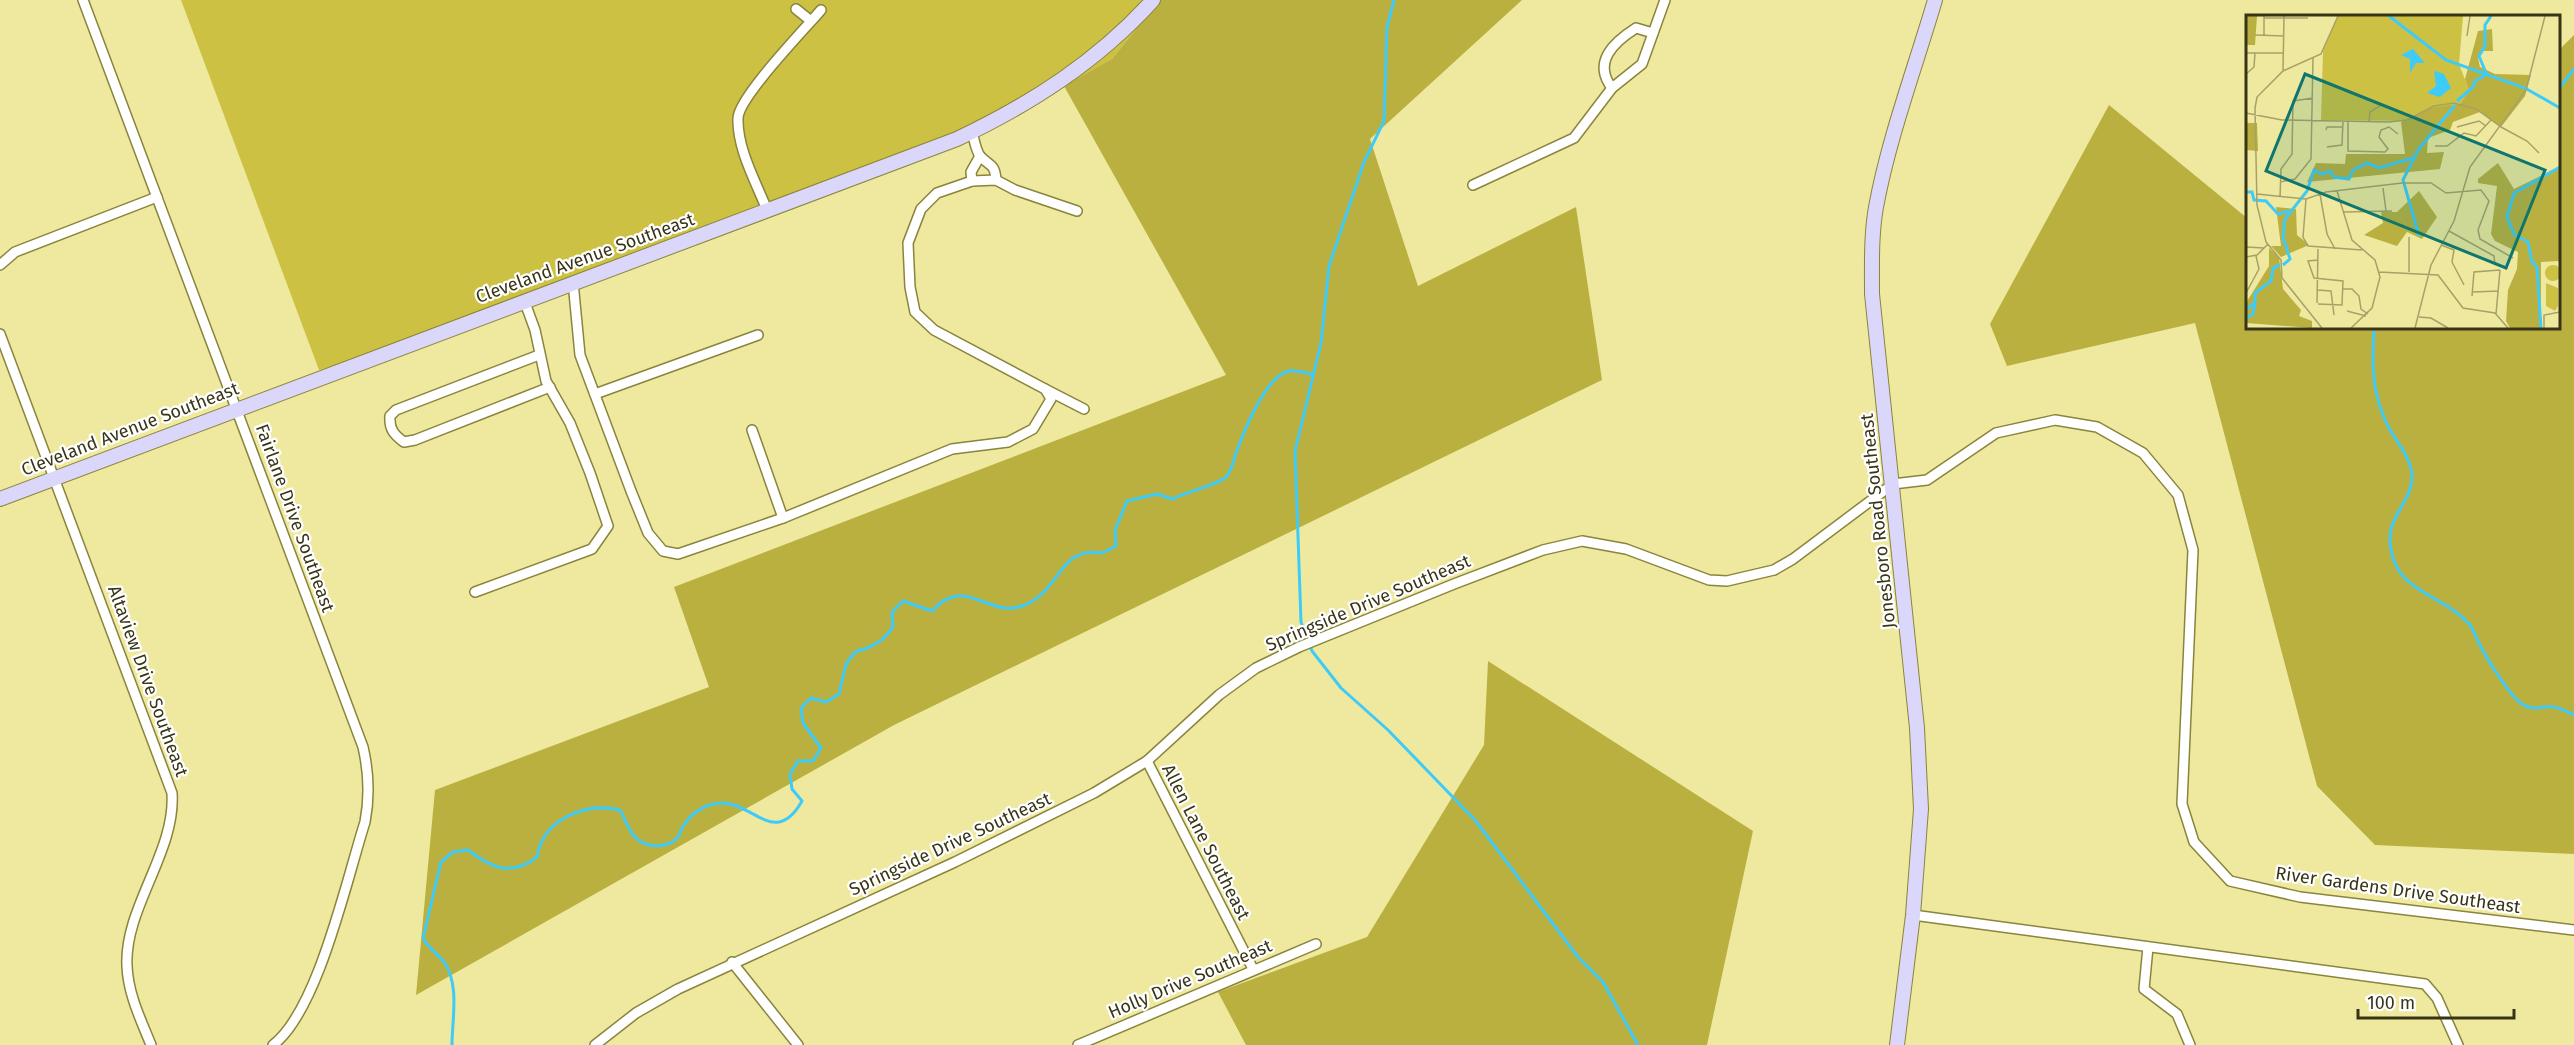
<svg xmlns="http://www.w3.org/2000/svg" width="2574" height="1045" font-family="'Fira Sans',sans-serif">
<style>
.green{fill:#ccc143}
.forest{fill:#bab040}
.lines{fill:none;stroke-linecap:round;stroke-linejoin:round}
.stream{stroke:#3fcbf8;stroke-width:3}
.street-casing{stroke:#8a843c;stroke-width:12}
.secondary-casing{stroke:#8a843c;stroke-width:16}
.street{stroke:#fff;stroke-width:9}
.secondary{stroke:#dad7fa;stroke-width:14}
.labels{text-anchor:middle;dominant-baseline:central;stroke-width:4.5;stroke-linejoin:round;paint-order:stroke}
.street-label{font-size:18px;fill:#383517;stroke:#fff}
.inset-river{fill:none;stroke:#3fcbf8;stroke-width:3}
.inset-road{fill:none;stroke:#a6a169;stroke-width:1.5}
.view{fill:#0f766e;fill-opacity:0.15;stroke:#0f766e;stroke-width:3}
.inset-edge{fill:none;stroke:#383517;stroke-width:3}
</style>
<rect width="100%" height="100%" fill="#efe99f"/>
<!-- green -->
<path class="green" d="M181 0H1159L1112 59 993 128 432 337 319 370Z"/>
<!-- forest -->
<g class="forest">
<path d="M1159 0H1522L1370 139 1418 286 1576 207 1602 380 894 725 416 995 435 790 709 687 674 587 1226 375 1064 86 1112 59Z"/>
<path d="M2574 35V854L2375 845 2317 786 2195 323 2007 366 1990 324 2109 105 2247 218V327H2558V51Z"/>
<path d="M1488 661 1753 831 1707 1045H1246L1218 992 1367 937 1484 745Z"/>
</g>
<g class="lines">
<!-- stream -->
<g class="stream">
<path d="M1394 0 1387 27 1384 121 1364 162 1329 266 1321 343 1295 451 1301 622 1312 651 1341 688 1388 730 1475 820 1578 957 1603 982 1638 1045"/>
<path d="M2558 90 2574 69"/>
<path d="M2374 327C2372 364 2371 394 2389 428 2396 441 2408 454 2411 468 2418 497 2388 514 2390 540 2392 594 2442 592 2470 625 2474 630 2475 636 2478 641 2485 656 2509 695 2522 704 2533 712 2542 705 2553 707 2559 707 2568 712 2574 715"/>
<path d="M452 1045C452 1019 460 985 444 962 437 953 429 949 423 938L441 862 453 852 468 850C492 868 511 877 537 857 543 819 585 802 620 810 625 818 629 832 636 838 646 848 668 849 678 837 680 834 681 828 684 825 692 812 707 803 723 803 754 804 776 847 802 801L792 789 790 774 798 761H813L821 748 803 723 801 708 811 698 826 702 839 694 846 664 855 652 870 647 883 639 893 627 892 612 903 601 932 611C964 574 988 618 1022 606 1061 593 1058 545 1102 553L1116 546 1115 530 1127 501 1157 494 1172 499C1185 492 1219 485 1227 476 1232 470 1234 458 1237 450 1245 429 1266 376 1289 371 1296 370 1306 373 1312 374"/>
</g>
<defs>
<g id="street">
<path d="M83 0 363 747C369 773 370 796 365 822 347 878 318 1011 273 1045"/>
<path d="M796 9 811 21"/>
<path d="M1612 88C1592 62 1614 42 1636 28L1653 33"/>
<path d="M972 132C974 139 976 151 980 156 989 166 995 163 996 180"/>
<path d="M972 181 971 172 980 156"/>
<path d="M1473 185 1574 138 1612 88 1642 64 1665 0"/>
<path d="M767 210C756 182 737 149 738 118 739 97 804 30 821 10"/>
<path d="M0 265 15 252 157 197"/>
<path d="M573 282 580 355 631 491 648 533 663 551 678 554 783 518 952 449 1008 442 1033 429 1051 399 1045 389 934 330 915 312 910 287 908 243 921 209 937 193 972 181 996 180 1015 190 1077 211"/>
<path d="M0 334 172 793C176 852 124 908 127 966 128 994 141 1020 151 1045"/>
<path d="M539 355 396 410 390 416C389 429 394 435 404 442L415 440 550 387"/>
<path d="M1045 389 1084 409"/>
<path d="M595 394 758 335"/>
<path d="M752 430 783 518"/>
<path d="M475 592 592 549 608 526 590 473 570 423 546 381 535 330 524 300"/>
<path d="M1147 761 1253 969"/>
<path d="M1913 915 2425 984 2437 998 2458 1045"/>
<path d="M2148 947 2144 989 2177 1014 2190 1045"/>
<path d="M732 962 798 1045"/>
<path d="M595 1045 636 1013 678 989 955 862 1094 793 1147 761 1219 695 1256 668 1299 647 1454 584 1543 550 1582 541 1626 549 1709 580 1727 581 1774 570 1793 559 1893 484 1927 480 1996 433 2055 420 2097 427 2143 453 2178 495 2193 550 2182 804 2194 842 2230 881 2300 897 2574 930"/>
<path d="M1078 1045 1316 944"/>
</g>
<g id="secondary">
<path d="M0 499 957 139C1031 104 1098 61 1153 0"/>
<path d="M1897 1045 1913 915 1921 809 1917 728 1872 294C1872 265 1871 236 1876 207 1889 137 1915 68 1935 0"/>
</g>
</defs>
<!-- street casing -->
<use href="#street" class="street-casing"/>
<!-- secondary casing -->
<use href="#secondary" class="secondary-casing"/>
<!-- street -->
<use href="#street" class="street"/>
<!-- secondary -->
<use href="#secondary" class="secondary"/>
</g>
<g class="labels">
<!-- street labels -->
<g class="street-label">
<text transform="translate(585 258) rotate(-20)">Cleveland Avenue Southeast</text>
<text transform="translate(130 429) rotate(-21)">Cleveland Avenue Southeast</text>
<text transform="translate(295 518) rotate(70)">Fairlane Drive Southeast</text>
<text transform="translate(1878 521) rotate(-96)">Jonesboro Road Southeast</text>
<text transform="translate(1368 603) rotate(-23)">Springside Drive Southeast</text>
<text transform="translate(148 681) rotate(70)">Altaview Drive Southeast</text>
<text transform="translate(1206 842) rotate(63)">Allen Lane Southeast</text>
<text transform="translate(950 844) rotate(-25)">Springside Drive Southeast</text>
<text transform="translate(2398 890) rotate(8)">River Gardens Drive Southeast</text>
<text transform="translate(1190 979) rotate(-23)">Holly Drive Southeast</text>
</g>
</g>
<!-- overview -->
<g transform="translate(2246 15)">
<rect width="314" height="314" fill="#efe99f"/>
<path d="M92 1H217L213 49 223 75 214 89 161 106 75 105 77 36ZM299 258a8 8 0 1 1 16 0a8 8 0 1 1-16 0ZM300 268 312 273V291L309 296 300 291Z" fill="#ccc143"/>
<path d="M0 1H11L9 30H0ZM246 14 247 36H237L232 43 234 52 249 59 285 60 279 81 255 112 234 97 207 107 204 115 182 123 181 138 198 137 194 154 61 167 70 148 99 149 100 139H159L155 107 184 93 214 89 223 75 219 64 232 16ZM0 108H11L12 136 0 135ZM252 148 268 174 313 152V246L295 247V313H264L260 306 262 275 271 254 272 237 249 226 245 219 251 171 232 168V164ZM173 176 191 202 176 224 161 217 151 231 118 220 137 208 135 197H151ZM30 192 50 194 51 220 63 230 35 242 25 231H35ZM23 233 33 242 37 274 55 295 53 301 66 306V313L0 308V288L23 251Z" fill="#bab040"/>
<path d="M167 34 179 48H170L164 58V44L155 40ZM188 56 198 59 205 73 194 82 181 78 190 71Z" fill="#3fcbf8"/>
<path class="inset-river" d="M143 1 200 45 279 73 314 93M240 58 233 41 239 31V10L245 1M211 86 227 72 229 66 241 59M0 177H6L8 185 20 186 32 199 43 196M173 221 157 165 172 135 209 90M37 250 44 244 37 222 39 204 61 176 68 155 76 159 84 156 88 162 103 164 107 155 121 148 133 153 167 143M0 294 9 288V278L25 266 27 253 34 250M0 303 7 299 9 287M295 313 291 252 286 247 282 227 268 219 261 202 268 178 314 152"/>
<path class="inset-road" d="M18 3H62M9 20 38 21M18 20V1M221 21 224 1M0 38H9L8 52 0 59M9 38H37M37 56 38 1M0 98 36 105 143 107 161 105 188 91 208 88 230 94 255 112M102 107V136L139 137 142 134 133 122 135 115 143 112 152 119M123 107 124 97 135 90M211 112 233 106 240 111M255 112 281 126 293 138M80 115 81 112H96M189 131H201L218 118 230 121 245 105M81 132 96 130 97 106M34 167 49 164 65 144 67 43M137 173 140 196M91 176 106 225 129 245 134 262 126 293 105 313M11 179 60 184 80 177 156 168H185L200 178 235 175 243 186 232 215 234 224 267 243M74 179 81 219 89 234M34 183 35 154 46 139 47 86 67 83M60 184 57 222 62 231 116 235M98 197 146 196M203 216 248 241 249 250M163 222V257M195 230 208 235 206 247 218 270M0 232 18 233M0 242 11 240 22 229M72 245 62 246 68 263 97 266 96 290 72 289M133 257 192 260 217 293 249 298 262 313M97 274H106L113 281 115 294 122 299M71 275 85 276 88 300M227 277 252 276M0 278 13 254 10 241M226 281 228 257 254 255M71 288 72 234M101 296 120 301M250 299 254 255M173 302 185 303 202 313M76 313 36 263 35 245 20 227 11 190 9 93 11 82 37 56 75 39 92 1M169 313 185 250 208 206 224 152 280 75 299 1M298 313V300L314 297"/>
<path class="view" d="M59 59 299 155 260 253 20 156Z"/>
<rect width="314" height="314" class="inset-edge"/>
</g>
<!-- scale -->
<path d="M2358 1009v9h156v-9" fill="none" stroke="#383517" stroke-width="3"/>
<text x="2367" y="1009" font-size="18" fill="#383517" stroke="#ffffff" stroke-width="4.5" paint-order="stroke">100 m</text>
</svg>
